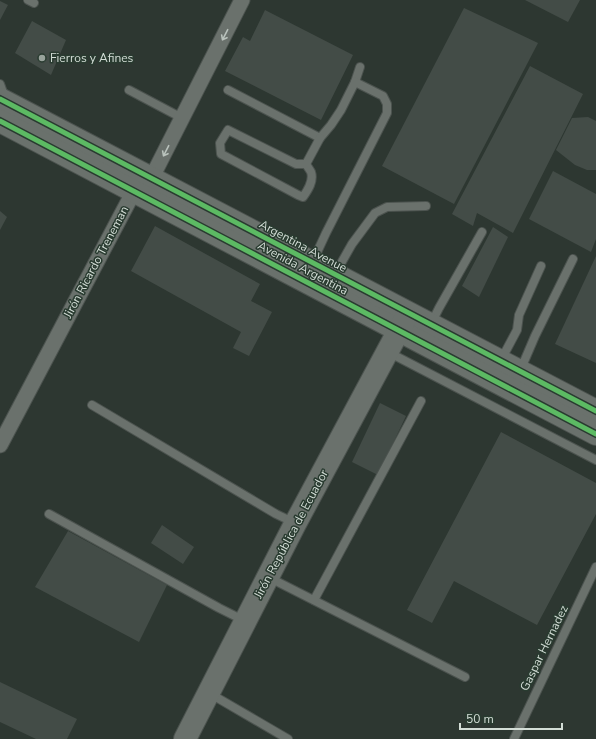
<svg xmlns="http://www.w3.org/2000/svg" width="596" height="739" font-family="'Nunito Sans',sans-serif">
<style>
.building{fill:#434c47}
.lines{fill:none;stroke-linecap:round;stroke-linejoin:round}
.lane-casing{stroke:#4c534f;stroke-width:10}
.street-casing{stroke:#4c534f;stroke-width:17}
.secondary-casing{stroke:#4c534f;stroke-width:24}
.lane{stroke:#6a716c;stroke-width:8}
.street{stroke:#6a716c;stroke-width:15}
.secondary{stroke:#6a716c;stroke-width:22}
.cycleway-casing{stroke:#293b30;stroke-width:8}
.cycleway{stroke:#5cba63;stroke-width:5}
.oneway{stroke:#b9c2bc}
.poi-dot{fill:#99a39c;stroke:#293b30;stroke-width:1.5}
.labels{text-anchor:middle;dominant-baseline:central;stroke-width:3;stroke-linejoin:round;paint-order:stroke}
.poi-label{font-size:12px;fill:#d3ddd6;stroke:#293b30;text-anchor:start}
.street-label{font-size:12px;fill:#d3ddd6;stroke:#293b30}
</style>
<rect width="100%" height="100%" fill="#2d3731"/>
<!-- building -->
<g class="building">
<path d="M525 0H580L568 22Z"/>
<path d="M0 1 8 5 0 20Z"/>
<path d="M464 8 538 43 454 204 382 166Z"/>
<path d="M265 10 353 55 321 120 225 71 243 37 250 41Z"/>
<path d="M32 21 66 40 51 75 15 53Z"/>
<path d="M530 66 583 94 513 233 477 213 473 226 452 214Z"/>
<path d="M588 117 596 121V170H587L575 165 556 150 572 118Z"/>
<path d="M553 171 596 194V239L591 252 529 219Z"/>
<path d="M0 211 7 217 0 230Z"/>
<path d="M155 226 260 284 251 301 272 312 249 356 233 348 241 332 131 271Z"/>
<path d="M493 227 508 237 479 297 462 286Z"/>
<path d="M596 256V363L555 344Z"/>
<path d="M380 403 406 416 378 475 352 462Z"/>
<path d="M501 432 596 483V514L537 625 454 581 432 623 407 610Z"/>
<path d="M162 525 194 547 183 564 151 543Z"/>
<path d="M68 531 167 585 139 642 35 587Z"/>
<path d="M0 682 77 719 67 739H36L0 722Z"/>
</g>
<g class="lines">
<defs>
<g id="lane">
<path d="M28 0 34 3"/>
<path d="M355 82 360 67"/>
<path d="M0 84 5 98"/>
<path d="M129 90 182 118"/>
<path d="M228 90 320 138 331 125 341 110 355 82 383 96 387 104V113L326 233 313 261"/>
<path d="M306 164C307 166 310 170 311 172 314 181 308 190 303 197L298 195 221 154 220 143 228 130 296 164H306L320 138"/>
<path d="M335 274 352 244 375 213 387 207 426 206"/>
<path d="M431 324 439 308 482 232"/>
<path d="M388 352 596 460"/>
<path d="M501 360 517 330 519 315 541 266"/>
<path d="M520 371 535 336 573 259"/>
<path d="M92 405 276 514 295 523"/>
<path d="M49 514 219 608 245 621"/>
<path d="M268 577 465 677"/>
<path d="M314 600 421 401"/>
<path d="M209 693 288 739"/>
<path d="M514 739 596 567"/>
</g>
<path id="street" d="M0 445 134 191 151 179 242 0"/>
<g id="secondary">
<path d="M0 99 596 411"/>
<path d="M0 121 596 434"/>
<path d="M185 739 295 524 406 317"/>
</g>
</defs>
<!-- lane casing -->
<use href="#lane" class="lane-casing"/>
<!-- street casing -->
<use href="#street" class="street-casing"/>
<!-- secondary casing -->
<use href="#secondary" class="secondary-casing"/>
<!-- lane -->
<use href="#lane" class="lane"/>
<!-- street -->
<use href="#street" class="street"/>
<!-- secondary -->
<use href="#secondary" class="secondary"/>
<defs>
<g id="cycleway">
<path d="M0 99 596 411"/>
<path d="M0 121 596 434"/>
</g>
</defs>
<!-- cycleway casing -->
<use href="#cycleway" class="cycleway-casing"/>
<!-- cycleway -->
<use href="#cycleway" class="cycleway"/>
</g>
<!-- one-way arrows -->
<defs><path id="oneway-shaft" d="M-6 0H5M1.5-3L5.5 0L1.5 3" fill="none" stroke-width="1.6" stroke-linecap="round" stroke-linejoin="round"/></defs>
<g class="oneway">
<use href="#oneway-shaft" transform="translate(225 35) rotate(117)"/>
<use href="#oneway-shaft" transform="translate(166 151) rotate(117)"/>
</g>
<!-- markers -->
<circle class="poi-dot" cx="42" cy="58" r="4"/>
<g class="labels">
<!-- poi labels -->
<g class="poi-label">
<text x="50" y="58">Fierros y Afines</text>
</g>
<!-- street labels -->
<g class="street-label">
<text transform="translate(303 246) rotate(28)">Argentina Avenue</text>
<text transform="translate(96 262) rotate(-62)">Jirón Ricardo Treneman</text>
<text transform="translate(303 268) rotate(28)">Avenida Argentina</text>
<text transform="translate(291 534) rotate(-62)">Jirón República de Ecuador</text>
<text transform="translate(544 648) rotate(-64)">Gaspar Hernadez</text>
</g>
</g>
<!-- scale -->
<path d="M460 723v6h102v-6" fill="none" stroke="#d3ddd6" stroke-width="2"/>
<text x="466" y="723" font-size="12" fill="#d3ddd6" stroke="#293b30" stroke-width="3" paint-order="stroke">50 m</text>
</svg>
